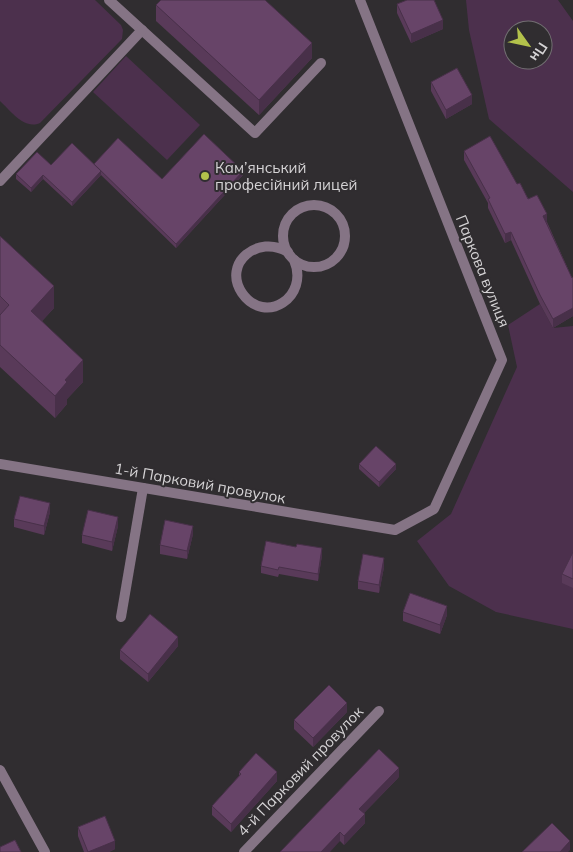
<svg xmlns="http://www.w3.org/2000/svg" width="573" height="852" font-family="Mulish,sans-serif">
<style>
.green{fill:#4c304d;fill-rule:evenodd}
.lines{fill:none;stroke-linecap:round;stroke-linejoin:round}
.lane{stroke:#857485;stroke-width:10}
.street{stroke:#857485;stroke-width:10}
.wall{fill:#593a59}
.shaded-wall{fill:#483049}
.building{fill:#674468;stroke:#483049}
.poi-dot{fill:#b3c24b;stroke:#302d30;stroke-width:2}
.labels{text-anchor:middle;dominant-baseline:central;stroke-width:4;stroke-linejoin:round;paint-order:stroke}
.poi-label{font-size:15px;fill:#d5d3d5;stroke:#302d30;text-anchor:start}
.street-label{font-size:15px;fill:#d5d3d5;stroke:#302d30}
</style>
<rect width="100%" height="100%" fill="#302d30"/>
<!-- green -->
<g class="green">
<path d="M0 0H95L121 25 123 30 122 39 40 123C24 130 11 111 0 101Z"/>
<path d="M466 0H558L573 21V192L489 119 469 30ZM513 30H543V60H513Z"/>
<path d="M126 56 200 125 167 160 93 92Z"/>
<path d="M540 304 553 328 573 326V629L496 612 449 586 417 541 451 514 517 367 508 325Z"/>
</g>
<g class="lines">
<!-- lane -->
<g class="lane">
<path d="M109 0 255 133 321 63"/>
<path d="M0 181 142 30"/>
<circle cx="314" cy="236" r="31"/>
<path d="M288 252C258 234 222 263 242 293 265 326 310 297 294 260"/>
<path d="M121 617 143 488"/>
</g>
<!-- street -->
<g class="street">
<path d="M0 464 395 530 434 509 502 360 360 0"/>
<path d="M0 770 45 852"/>
<path d="M244 852 379 711"/>
</g>
</g>
<!-- wall -->
<g class="wall">
<path d="M397 4 443 29 411 43 397 13Z"/>
<path d="M156 5 312 58 259 115 156 21Z"/>
<path d="M431 82 472 104 446 119 431 91Z"/>
<path d="M464 151 517 184 547 222 572 278 573 277V316L553 328 540 304 511 240 505 243 488 208V203L464 160Z"/>
<path d="M94 164 162 179 243 175 176 248 101 175 72 206 43 179 31 192 16 179V174L51 165Z"/>
<path d="M0 236 54 308 42 321 83 382 67 399V404L55 418 0 367Z"/>
<path d="M359 464 396 469 379 487 359 469Z"/>
<path d="M50 512 44 535 14 527V519Z"/>
<path d="M118 526 112 551 82 543V535Z"/>
<path d="M193 534 187 559 160 554V545Z"/>
<path d="M573 552V588L562 583V574Z"/>
<path d="M322 555 318 581 279 574 278 577 261 573V566Z"/>
<path d="M384 567 379 593 358 589V581Z"/>
<path d="M403 612 447 615 440 634 403 621Z"/>
<path d="M178 646 148 682 120 659V650Z"/>
<path d="M347 712 313 747 294 729V720Z"/>
<path d="M239 772 277 781 231 832 212 815V806L239 776Z"/>
<path d="M399 777 364 813 365 823 344 845 340 841 280 852Z"/>
<path d="M78 827 115 849 109 852H84L78 836Z"/>
</g>
<!-- shaded-wall -->
<g class="shaded-wall">
<path d="M443 20V29L411 43V34Z"/>
<path d="M312 43V58L259 115V100Z"/>
<path d="M472 95V104L446 119V110Z"/>
<path d="M101 171V175L72 206V202Z"/>
<path d="M243 171V175L176 248V244Z"/>
<path d="M43 175V179L31 192V188Z"/>
<path d="M547 214V222L543 224V216Z"/>
<path d="M511 232V240L505 243V234Z"/>
<path d="M54 286V308L31 333V311Z"/>
<path d="M573 308V316L553 328V319Z"/>
<path d="M83 360V382L67 399V404L55 418V396L65 380Z"/>
<path d="M396 464V469L379 487V482Z"/>
<path d="M50 503V512L44 535V526Z"/>
<path d="M118 517V526L112 551V542Z"/>
<path d="M193 526V534L187 559V551Z"/>
<path d="M322 548V555L318 581V574Z"/>
<path d="M384 558V567L379 593V585Z"/>
<path d="M447 606V615L440 634V625Z"/>
<path d="M178 637V646L148 682V674Z"/>
<path d="M347 703V712L313 747V738Z"/>
<path d="M399 768V777L359 818V809Z"/>
<path d="M277 772V781L231 832V824Z"/>
<path d="M365 814V823L344 845V836Z"/>
<path d="M340 832V841L330 852H321Z"/>
<path d="M115 841V849L109 852H88Z"/>
<path d="M570 841V850L568 852H560Z"/>
</g>
<!-- building -->
<g class="building">
<path d="M161 0H265L312 43 259 100 156 5Z"/>
<path d="M407 0H434L443 20 411 34 397 4Z"/>
<path d="M457 68 472 95 446 110 431 82Z"/>
<path d="M204 134 243 171 176 244 94 164 118 138 162 179Z"/>
<path d="M490 136 517 184 520 183 528 199 537 195 547 214 543 216 572 278 573 277V308L553 319 540 295 511 232 505 234 488 199 490 198 464 151Z"/>
<path d="M72 143 101 171 72 202 43 175 31 188 16 174 37 152 51 165Z"/>
<path d="M0 236 54 286 31 311 83 360 65 380 67 382 55 396 0 345V315L9 305 0 296Z"/>
<path d="M376 446 396 464 379 482 359 464Z"/>
<path d="M20 496 50 503 44 526 14 519Z"/>
<path d="M88 510 118 517 112 542 82 535Z"/>
<path d="M165 520 193 526 187 551 160 545Z"/>
<path d="M266 541 296 547 297 544 322 548 318 574 279 567 278 570 261 566Z"/>
<path d="M573 552V579L562 574Z"/>
<path d="M363 554 384 558 379 585 358 581Z"/>
<path d="M410 593 447 606 440 625 403 612Z"/>
<path d="M150 614 178 637 148 674 120 650Z"/>
<path d="M329 685 347 703 313 738 294 720Z"/>
<path d="M379 749 399 768 359 809 365 814 344 836 340 832 321 852H280Z"/>
<path d="M256 753 277 772 231 824 212 806 241 774 239 772Z"/>
<path d="M105 816 115 841 88 852 78 827Z"/>
<path d="M552 823 570 841 560 852H522Z"/>
<path d="M15 840 21 852H0V847Z"/>
</g>
<!-- markers -->
<circle class="poi-dot" cx="205" cy="176" r="5"/>
<g class="labels">
<!-- poi labels -->
<g class="poi-label">
<text x="215" y="167">Кам’янський<tspan x="215" dy="17">професійний лицей</tspan></text>
</g>
<!-- street labels -->
<g class="street-label">
<text transform="translate(483 271) rotate(68)">Паркова вулиця</text>
<text transform="translate(200 483) rotate(10)">1-й Парковий провулок</text>
<text transform="translate(300 771) rotate(-46)">4-й Парковий провулок</text>
</g>
</g>
<!-- north arrow -->
<g transform="translate(528 45) rotate(123)"><circle r="24" fill="#302d30" stroke="#726f72"/>
<path d="M0-4L9 19L0 12L-9 19Z" fill="#b3c24b"/>
<text y="-8" font-size="14" font-weight="bold" text-anchor="middle" fill="#d5d3d5">Пн</text>
</g>
</svg>
